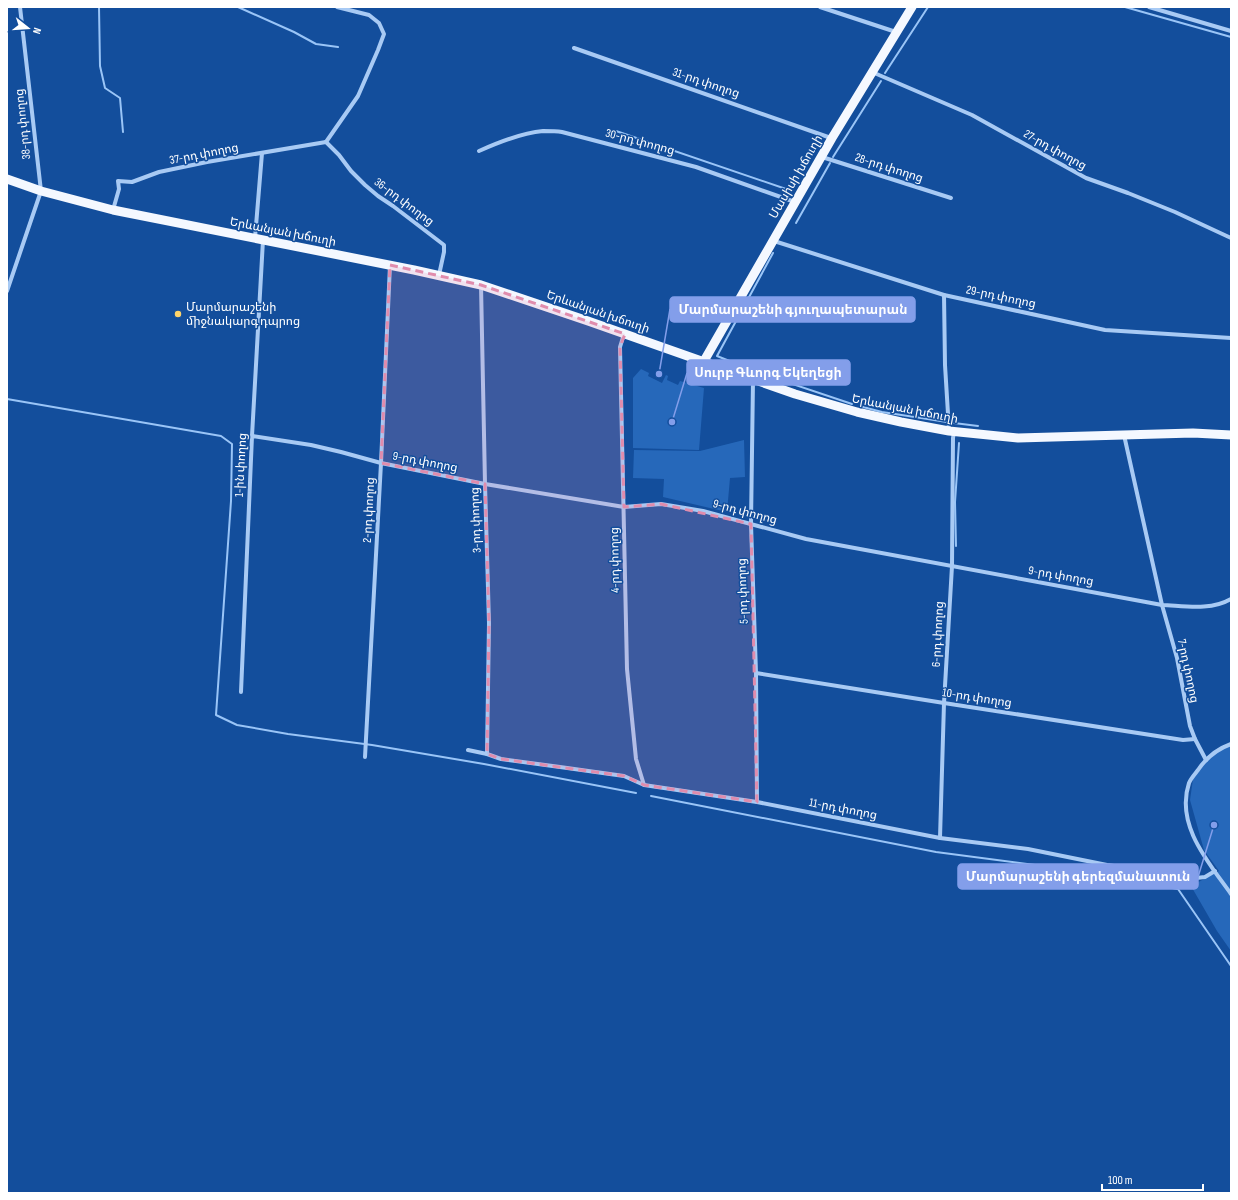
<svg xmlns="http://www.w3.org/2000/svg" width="1238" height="1200" font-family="'Sofia Sans Condensed','Noto Sans Armenian',sans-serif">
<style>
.green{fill:#2668ba}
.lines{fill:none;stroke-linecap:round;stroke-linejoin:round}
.stream{stroke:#9ac5f7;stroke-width:2}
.minor{stroke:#a8caf4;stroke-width:4}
.primary{stroke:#f4f8ff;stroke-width:9}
.marked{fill:#e08cad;fill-opacity:0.2;stroke:#e08cad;stroke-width:3;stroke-dasharray:8 5;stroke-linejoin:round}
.poi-dot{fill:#ffd46a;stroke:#134e9c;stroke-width:1.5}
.labels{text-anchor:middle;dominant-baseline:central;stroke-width:3;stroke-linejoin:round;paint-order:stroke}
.street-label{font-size:12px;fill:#fff;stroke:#134e9c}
.poi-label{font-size:12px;fill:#fff;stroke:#134e9c;text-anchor:start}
.leader{fill:none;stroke:#839eea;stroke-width:1.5}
.callout-dot{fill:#839eea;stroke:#134e9c;stroke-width:1.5}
.callout{fill:#839eea;stroke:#839eea;stroke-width:1.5}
.callout-label{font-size:13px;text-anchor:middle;font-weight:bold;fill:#fff}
</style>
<rect width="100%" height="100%" fill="#134e9c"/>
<!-- green -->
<g class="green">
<path d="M641 369 649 373 648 376 662 383 666 375 668 376 667 380 678 385 680 381 704 388 699 450 633 448V378Z"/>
<path d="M744 440 745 477 730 478 727 512 663 497 664 479 633 478 634 450 700 451Z"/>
<path d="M1231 745V951L1217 931 1191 886 1219 871 1204 850 1190 800 1193 779 1207 760 1221 749Z"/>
</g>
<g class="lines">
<!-- stream -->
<g class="stream">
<path d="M99 7 100 66 105 88 120 98 123 132"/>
<path d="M238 7 294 32 316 44 338 47"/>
<path d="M1125 7 1231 37"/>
<path d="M885 73 928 7"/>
<path d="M616 131 789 190"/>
<path d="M833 157 881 81"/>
<path d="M796 223 830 163"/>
<path d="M773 253 717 356 757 372 852 404"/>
<path d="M7 399 221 436 232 444 231 501 216 715 237 725 288 734 372 745 484 764 636 793"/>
<path d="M863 407 882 412 947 422"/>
<path d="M954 423 978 426"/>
<path d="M956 546 955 502 959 443"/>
<path d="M651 796 936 852 1065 869 1178 889 1231 966"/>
</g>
<!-- minor -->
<g class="minor">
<path d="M820 7 896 32"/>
<path d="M1149 7 1231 31"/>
<path d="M574 48 831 138"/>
<path d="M872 72 972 115 1086 178 1128 193 1175 212 1231 238"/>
<path d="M326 142 339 155 351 171 365 185 378 196 393 206 444 245V252L439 275"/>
<path d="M326 142 358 96 378 50 384 34 379 23 369 15 337 7"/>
<path d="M479 151C499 142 521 133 543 131 549 131 556 131 562 132L696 167 795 202"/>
<path d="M822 157 951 198"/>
<path d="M113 210 119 189 118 181 132 182 159 172 207 162 326 142"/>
<path d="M255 238 262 153"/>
<path d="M774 241 944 295 1105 330 1231 338"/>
<path d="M481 285 485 484 489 623 487 754"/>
<path d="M7 291 41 191 20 7"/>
<path d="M944 295 945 365 949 430"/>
<path d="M624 334 620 347 627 669 636 759 644 785"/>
<path d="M753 380 751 524 756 673 757 802"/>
<path d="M1124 435 1162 605 1177 658 1190 726 1195 739 1206 760"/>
<path d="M252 436 311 445 341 452 381 463 485 484 624 507 661 504 703 511 806 539 1162 605C1185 606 1210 611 1231 599"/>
<path d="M756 673 944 703 1183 740 1195 739"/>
<path d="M241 692 252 436 263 240"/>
<path d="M1231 744C1217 749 1206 758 1198 770 1195 774 1191 778 1189 783 1175 825 1209 863 1231 894"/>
<path d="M468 750 487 754 501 759 560 767 624 776 644 785 757 802 940 838 1028 849 1107 865 1196 878 1205 877 1215 871"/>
<path d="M365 757 381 463 390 265"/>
<path d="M940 838 944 703 952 566 953 438 954 432"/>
</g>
<!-- primary -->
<g class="primary">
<path d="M7 179 41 191 113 210 414 270 481 285 588 321 795 394 857 412 901 422 949 431 1018 438 1193 433 1231 435"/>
<path d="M704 361 832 138 912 7"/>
</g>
</g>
<!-- marked area -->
<path class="marked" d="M390 265 481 285 625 334 620 347 624 507 661 504 751 524 757 802 644 785 624 776 501 759 487 754 489 623 485 484 381 463Z"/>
<!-- markers -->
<circle class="poi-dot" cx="178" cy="314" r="4"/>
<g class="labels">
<!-- street labels -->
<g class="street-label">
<text transform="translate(706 83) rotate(19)">31-րդ փողոց</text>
<text transform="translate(23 124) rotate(-96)">38-րդ փողոց</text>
<text transform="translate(640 142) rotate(15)">30-րդ փողոց</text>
<text transform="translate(1055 150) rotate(29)">27-րդ փողոց</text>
<text transform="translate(204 154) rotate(-11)">37-րդ փողոց</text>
<text transform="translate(889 168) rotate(18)">28-րդ փողոց</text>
<text transform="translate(796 177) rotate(-60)">Մասիսի խճուղի</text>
<text transform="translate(404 202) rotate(37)">36-րդ փողոց</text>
<text transform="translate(283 232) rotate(11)">Երևանյան խճուղի</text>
<text transform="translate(1001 297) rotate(12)">29-րդ փողոց</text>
<text transform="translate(598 312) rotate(19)">Երևանյան խճուղի</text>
<text transform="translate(905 409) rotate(11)">Երևանյան խճուղի</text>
<text transform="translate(425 462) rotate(11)">9-րդ փողոց</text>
<text transform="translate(241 465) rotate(-87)">1-ին փողոց</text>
<text transform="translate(369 510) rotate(-87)">2-րդ փողոց</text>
<text transform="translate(745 512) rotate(15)">9-րդ փողոց</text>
<text transform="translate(476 520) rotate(-92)">3-րդ փողոց</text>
<text transform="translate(615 560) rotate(-91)">4-րդ փողոց</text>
<text transform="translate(1061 576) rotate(10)">9-րդ փողոց</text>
<text transform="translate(743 591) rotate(-92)">5-րդ փողոց</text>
<text transform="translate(938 634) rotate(-87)">6-րդ փողոց</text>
<text transform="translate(1188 671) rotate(78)">7-րդ փողոց</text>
<text transform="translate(977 698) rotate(9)">10-րդ փողոց</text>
<text transform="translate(843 809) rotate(11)">11-րդ փողոց</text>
</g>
<!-- poi labels -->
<g class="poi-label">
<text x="186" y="307">Մարմարաշենի<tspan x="186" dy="14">միջնակարգ դպրոց</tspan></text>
</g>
</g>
<!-- callouts -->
<path class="leader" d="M659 374L670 309M672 422L687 373M1214 825L1198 877"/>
<g class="callout-dot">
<circle cx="659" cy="374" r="4"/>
<circle cx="672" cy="422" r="4"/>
<circle cx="1214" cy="825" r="4"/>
</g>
<g class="callout">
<rect x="670" y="297" width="245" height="25" rx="4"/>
<rect x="687" y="360" width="163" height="25" rx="4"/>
<rect x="958" y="864" width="240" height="25" rx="4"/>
</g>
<g class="callout-label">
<text x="793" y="314">Մարմարաշենի գյուղապետարան</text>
<text x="768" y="377">Սուրբ Գևորգ Եկեղեցի</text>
<text x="1078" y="881">Մարմարաշենի գերեզմանատուն</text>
</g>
<!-- border -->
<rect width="1238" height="1200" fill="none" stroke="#ffffff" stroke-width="16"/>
<!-- north arrow -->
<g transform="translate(28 28) rotate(107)" stroke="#134e9c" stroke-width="3" paint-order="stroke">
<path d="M0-3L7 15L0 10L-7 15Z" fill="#ffffff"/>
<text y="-6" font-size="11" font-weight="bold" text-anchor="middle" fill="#ffffff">N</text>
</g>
<!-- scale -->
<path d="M1102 1184v6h101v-6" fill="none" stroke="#ffffff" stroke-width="2"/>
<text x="1108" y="1184" font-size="12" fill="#ffffff" stroke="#134e9c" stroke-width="3" paint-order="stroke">100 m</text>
</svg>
